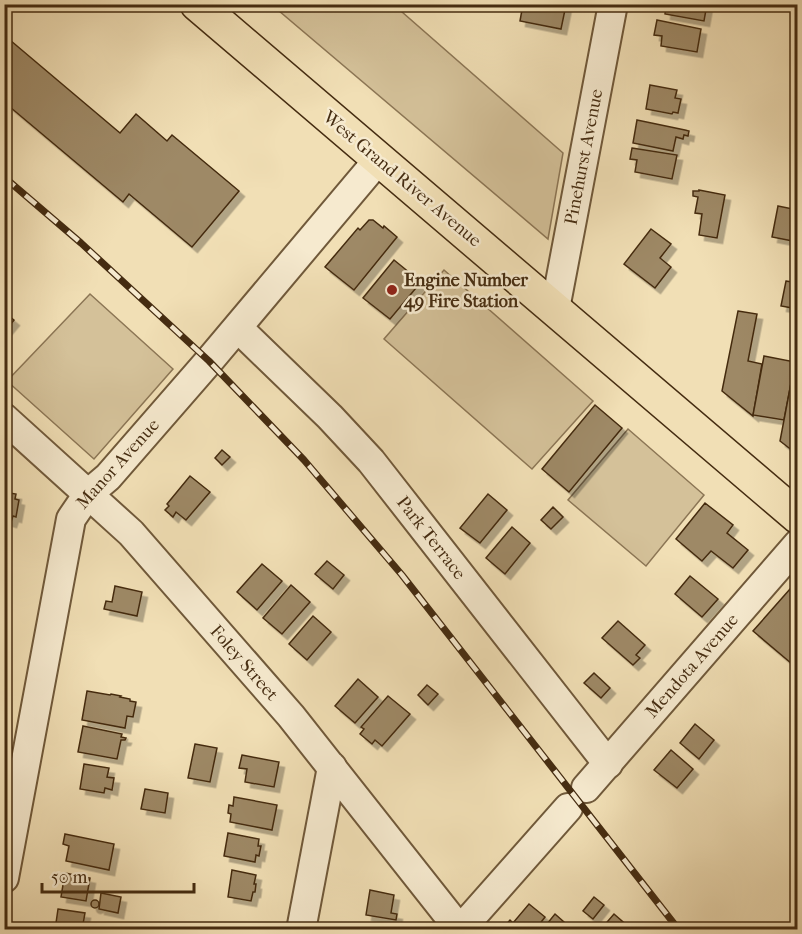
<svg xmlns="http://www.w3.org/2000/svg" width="802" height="934" viewBox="0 0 802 934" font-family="'IM FELL French Canon',serif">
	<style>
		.green { fill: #d4c199; stroke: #8c7655; stroke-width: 1.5 }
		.building { fill: #9e8966; stroke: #452c11; stroke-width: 1.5; filter: url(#shadow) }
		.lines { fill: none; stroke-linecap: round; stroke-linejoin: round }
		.minor-casing { stroke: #70593a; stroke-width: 32 }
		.major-casing { stroke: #452c11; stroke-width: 36 }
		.minor { stroke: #f6eacf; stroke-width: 28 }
		.major { stroke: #f1dfb5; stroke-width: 33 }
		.rail-casing { stroke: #452c11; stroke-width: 7 }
		.rail { stroke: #f6eacf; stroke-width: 4.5; stroke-dasharray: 14; stroke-linecap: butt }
		.poi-dot { fill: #8f2418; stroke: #f6eacf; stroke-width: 2 }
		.labels { text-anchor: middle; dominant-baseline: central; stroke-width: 5; stroke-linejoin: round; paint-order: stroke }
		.street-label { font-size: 18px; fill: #452c11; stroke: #f6eacf }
		.poi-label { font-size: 18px; font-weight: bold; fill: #452c11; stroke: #f6eacf; text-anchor: start }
	</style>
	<defs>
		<filter id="shadow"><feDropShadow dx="5.5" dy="5.5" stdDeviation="0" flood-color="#0004"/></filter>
	</defs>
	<rect width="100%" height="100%" fill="#f1dfb5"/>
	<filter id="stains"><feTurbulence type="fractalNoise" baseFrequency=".00333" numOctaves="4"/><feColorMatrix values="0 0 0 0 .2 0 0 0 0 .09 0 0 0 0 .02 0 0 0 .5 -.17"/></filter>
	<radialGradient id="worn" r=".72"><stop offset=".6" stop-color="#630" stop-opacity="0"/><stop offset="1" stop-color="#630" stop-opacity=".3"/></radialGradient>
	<g class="green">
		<polygon points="272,5 394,5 563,153 548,239"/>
		<polygon points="444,270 593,401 532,469 384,339"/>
		<polygon points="90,294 173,369 94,459 7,381"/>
		<polygon points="628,429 704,495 646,566 568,500"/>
	</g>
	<g class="building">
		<polygon points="523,4 566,5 561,29 520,21"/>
		<polygon points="707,4 704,21 665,14 666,6 659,5"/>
		<polygon points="657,20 701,29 697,52 661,46 662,36 654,35"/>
		<polygon points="4,35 120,133 136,114 167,141 172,135 239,191 192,247 129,194 123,202 4,102"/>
		<polygon points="650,85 677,90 675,98 681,99 678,113 673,112 672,114 646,109"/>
		<polygon points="637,120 685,130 689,131 688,136 684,135 683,139 676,137 673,151 633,143"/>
		<polygon points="632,148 677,155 672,179 635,172 637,160 630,159"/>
		<polygon points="699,190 725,195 717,238 699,235 702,214 695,213 698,197 693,196 693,191 699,191"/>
		<polygon points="778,206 798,210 798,242 772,237"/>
		<polygon points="369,220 373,220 383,228 384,226 397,237 354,290 325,267 358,228 360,230"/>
		<polygon points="651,229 671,244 660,258 671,267 655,288 624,264"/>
		<polygon points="394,260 421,282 390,319 363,298"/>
		<polygon points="786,281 798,283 798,311 792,310 792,308 781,306"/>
		<polygon points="738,311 757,314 748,361 762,364 753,416 722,391"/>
		<polygon points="4,312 14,320 4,332"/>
		<polygon points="764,356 795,362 784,420 753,415"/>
		<polygon points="795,362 798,362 798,429 793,451 780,441"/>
		<polygon points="595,405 622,428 569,492 542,469"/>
		<polygon points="798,429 798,455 793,451"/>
		<polygon points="222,450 230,457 222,465 215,458"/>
		<polygon points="190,476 210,492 186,520 176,512 173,517 165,510 169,506 167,504"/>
		<polygon points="4,492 16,494 15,499 19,500 16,517 13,516 11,522 4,520"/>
		<polygon points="488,494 507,510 480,543 460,528"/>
		<polygon points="705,503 733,525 727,533 748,550 733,568 711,551 702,561 676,539"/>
		<polygon points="553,507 563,517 551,529 541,520"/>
		<polygon points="512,527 530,543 505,574 486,558"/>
		<polygon points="327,561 344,575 333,589 315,574"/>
		<polygon points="262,564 282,581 257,610 237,592"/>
		<polygon points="690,576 718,599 702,617 675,594"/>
		<polygon points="798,580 798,669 753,631"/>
		<polygon points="291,585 310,602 282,634 263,618"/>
		<polygon points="115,586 142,592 137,616 104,609 106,601 112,602"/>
		<polygon points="313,616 331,632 307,660 289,644"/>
		<polygon points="618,621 645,645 636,655 640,658 633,665 602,638"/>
		<polygon points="594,673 610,688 601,698 584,683"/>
		<polygon points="358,679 378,697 355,723 335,706"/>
		<polygon points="427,685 438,694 428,705 418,695"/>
		<polygon points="87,691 110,695 111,694 121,696 120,697 130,699 130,701 136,702 133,717 127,716 125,728 82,720"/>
		<polygon points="388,696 410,714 382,746 375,740 372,744 360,734 364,729 361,727"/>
		<polygon points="695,724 714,740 699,759 680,743"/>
		<polygon points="83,726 122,734 121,737 126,738 125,740 121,740 117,759 78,752"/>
		<polygon points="195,744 217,748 210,782 188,778"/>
		<polygon points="671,750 693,769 677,788 654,770"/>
		<polygon points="242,755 279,762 274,787 245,782 247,769 239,768"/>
		<polygon points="84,764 109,768 107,777 114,778 112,790 105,788 104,793 80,789"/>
		<polygon points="145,789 168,793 165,813 141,809"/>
		<polygon points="234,797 277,805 272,830 230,822 231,814 228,813 229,805 233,806"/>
		<polygon points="228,833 259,839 258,846 261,846 259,856 256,855 255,862 224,856"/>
		<polygon points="65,834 114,844 109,870 66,861 69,846 63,844"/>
		<polygon points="232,870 256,875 254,884 256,884 255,892 253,892 251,901 228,897"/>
		<polygon points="65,873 90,878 86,901 61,897"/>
		<polygon points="370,890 394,895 391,913 397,914 396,920 366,915"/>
		<polygon points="101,893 121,897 118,913 99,909"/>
		<polygon points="594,897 604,905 593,919 583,911"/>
		<circle cx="95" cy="904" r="4"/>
		<polygon points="529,904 545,917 535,930 507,930 504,927 510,920 513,923"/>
		<polygon points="58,909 85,913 82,930 55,930"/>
		<polygon points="555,914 573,930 542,930"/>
		<polygon points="614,914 630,928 629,930 601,929"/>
		<polygon points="160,925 177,928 177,930 159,930"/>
	</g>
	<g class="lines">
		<defs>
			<g id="minor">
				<polyline points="555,309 613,4"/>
				<polyline points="238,328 330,417 371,461 608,764"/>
				<polyline points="4,418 131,533 291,716 460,930"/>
				<polyline points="586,788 798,544"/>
				<polyline points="4,878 71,519 88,494 108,477 209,361 379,159"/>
				<polyline points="301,930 332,767"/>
				<polyline points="460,930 568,808"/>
			</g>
			<polyline id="major" points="197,4 798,517"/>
		</defs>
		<use href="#minor" class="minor-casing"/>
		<use href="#major" class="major-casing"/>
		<use href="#minor" class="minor"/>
		<use href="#major" class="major"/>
		<defs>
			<polyline id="rail" points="4,177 81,243 209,361 304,460 402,575 679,930"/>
		</defs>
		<use href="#rail" class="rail-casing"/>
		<use href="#rail" class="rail"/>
	</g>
	<circle class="poi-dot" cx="392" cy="290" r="6"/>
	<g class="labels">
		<g class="street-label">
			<text transform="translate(584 157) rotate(-79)">Pinehurst Avenue</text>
			<text transform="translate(402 179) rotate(40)">West Grand River Avenue</text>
			<text transform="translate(118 464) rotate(-48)">Manor Avenue</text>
			<text transform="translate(431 538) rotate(52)">Park Terrace</text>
			<text transform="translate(244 663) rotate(49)">Foley Street</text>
			<text transform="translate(692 666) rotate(-49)">Mendota Avenue</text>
		</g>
		<g class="poi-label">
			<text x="404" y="280">Engine Number<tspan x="404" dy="21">49 Fire Station</tspan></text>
		</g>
	</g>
	<rect width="802" height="934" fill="none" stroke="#f1dfb5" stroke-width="24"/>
	<rect x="6" y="6" width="790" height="922" fill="none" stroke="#452c11" stroke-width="3"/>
	<rect x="12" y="12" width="778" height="910" fill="none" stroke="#452c11" stroke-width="1.5"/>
	<path d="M42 883v9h152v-9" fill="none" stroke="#452c11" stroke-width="3"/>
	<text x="51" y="883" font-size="18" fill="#452c11" stroke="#f6eacf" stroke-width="4.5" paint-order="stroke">50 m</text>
	<rect width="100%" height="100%" filter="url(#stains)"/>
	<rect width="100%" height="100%" fill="url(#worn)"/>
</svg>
